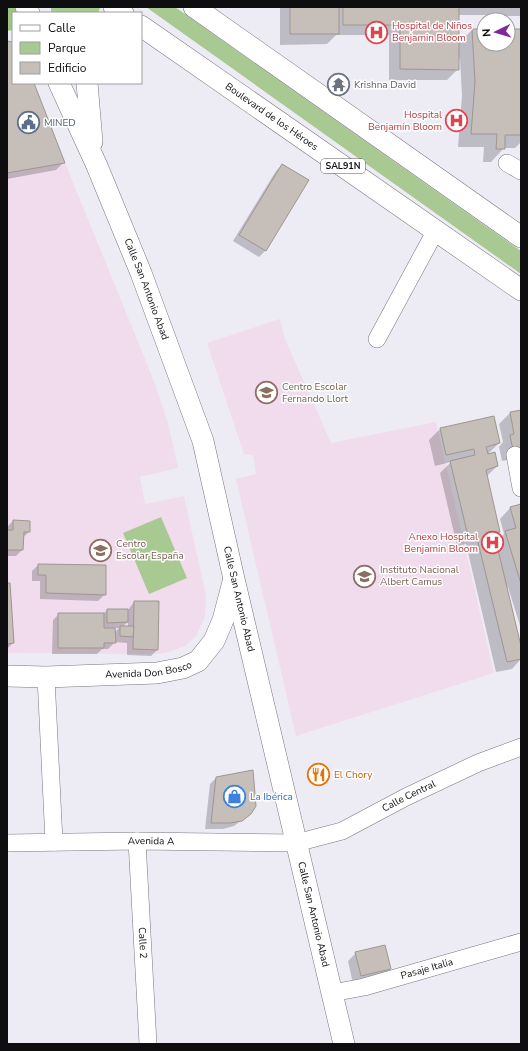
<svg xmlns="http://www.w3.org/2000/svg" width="528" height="1051" viewBox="0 0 528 1051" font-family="'Nunito Sans',sans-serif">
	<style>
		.education { fill: #f0dcec }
		.green { fill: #a9c992 }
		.forest { fill: #9ec580 }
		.shadow { fill: #0003; fill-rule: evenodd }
		.building { fill: #c6beb8; stroke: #9e9690 }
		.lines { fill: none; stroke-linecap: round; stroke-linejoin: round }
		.minor-casing { stroke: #77767e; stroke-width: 18 }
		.major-casing { stroke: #77767e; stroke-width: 22 }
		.minor { stroke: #fff; stroke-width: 17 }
		.major { stroke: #fff; stroke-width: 21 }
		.labels { text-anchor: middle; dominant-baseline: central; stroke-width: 3; stroke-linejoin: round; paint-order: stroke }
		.shield { fill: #fff; stroke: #565658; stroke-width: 1 }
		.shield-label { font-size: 9px; font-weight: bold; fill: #0e0d10 }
		.health-label { font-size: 10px; fill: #be3a42; stroke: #fff; text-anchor: end }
		.worship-label { font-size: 10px; fill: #5b616d; stroke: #fff; text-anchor: start }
		.street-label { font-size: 10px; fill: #0e0d10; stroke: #fff }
		.service-label { font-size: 10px; fill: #4e5e75; stroke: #fff; text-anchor: start }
		.education-label { font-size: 10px; fill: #785e54; stroke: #fff; text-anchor: start }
		.food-label { font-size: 10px; fill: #c56008; stroke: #fff; text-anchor: start }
		.shop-label { font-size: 10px; fill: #366cbe; stroke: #fff; text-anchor: start }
	</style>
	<rect width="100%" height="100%" fill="#edecf5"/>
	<g class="education">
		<polygon points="65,163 154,381 168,423 178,468 140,477 145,504 184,496 206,596 205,617 196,636 185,646 169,652 158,654 7,653 7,173"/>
		<polygon points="280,319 285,339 331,443 436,422 494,673 296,736 236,479 256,474 254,460 253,455 244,454 207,343"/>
	</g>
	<g class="green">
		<polygon points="51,7 98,7 100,8 98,13 51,13"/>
		<polygon points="146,7 175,7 521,251 521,274"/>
		<polygon points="161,517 187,578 149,594 123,533"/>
	</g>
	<polygon class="forest" points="7,7 15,7 18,13 13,13 13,30 7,31"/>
	<g class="shadow">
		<polygon points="280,7 521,7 521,16 504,16 504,20 493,20 497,15 458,15 458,44 472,30 484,29 484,44 508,44 508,30 521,30 521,142 515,148 504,148 491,162 483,162 484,147 458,147 462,96 460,59 458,59 458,69 447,80 389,80 389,35 336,35 327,44 280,45"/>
		<polygon points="7,42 13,43 13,83 33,83 64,162 56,170 7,179"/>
		<polygon points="282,165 308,180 265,251 259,257 233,241 276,171"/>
		<polygon points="521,411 521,488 512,459 502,461 499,447 503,442 499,424 510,413"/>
		<polygon points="440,429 499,443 486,456 497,466 486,477 499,531 494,536 496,543 504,534 500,519 510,508 521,505 521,629 508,587 506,587 521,651 521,659 512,669 496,672 466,544 457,546 440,473 451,462 435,466 429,440"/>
		<polygon points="13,521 29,532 22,538 22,550 16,556 7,556 7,527"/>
		<polygon points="38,565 105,594 98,601 40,599 40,581 32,581 32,571"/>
		<polygon points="7,584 13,643 7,649"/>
		<path d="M134,602L157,650L151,656L127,655V643L115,642L108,649H102L97,654H52L53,620L59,614H103L107,610H128ZM128,622V627H122ZM114,628H119L114,633Z"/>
		<polygon points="216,778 250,813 234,826 223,829 205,829 210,784"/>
		<polygon points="356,953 390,969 381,977 353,984 348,961"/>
	</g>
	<g class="building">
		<rect x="290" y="7" width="49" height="27"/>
		<polygon points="343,7 459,7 459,70 400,69 400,25 343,25"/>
		<rect x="497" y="15" width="8" height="5"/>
		<polygon points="472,29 484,29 484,44 508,44 508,29 521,29 521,135 505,135 505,149 496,149 497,134 471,134 475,82"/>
		<polygon points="7,41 13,42 13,83 34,83 65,163 7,173"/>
		<polygon points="282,164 309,180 266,251 239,235"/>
		<polygon points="521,410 521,449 513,450 510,435 514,434 510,412"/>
		<polygon points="494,416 500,443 486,447 488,454 495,452 498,466 486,470 500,532 494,533 521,646 521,659 507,662 476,534 468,536 450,461 475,455 474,449 446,455 440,428"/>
		<polygon points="521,504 521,584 505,531 516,528 510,507"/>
		<polygon points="13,520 30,521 30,532 24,532 23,550 7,550 7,530 13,530"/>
		<polygon points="38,564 106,565 106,595 46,593 46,575 38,575"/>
		<polygon points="7,583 10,583 14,643 7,644"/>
		<polygon points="134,601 159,601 158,650 133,649"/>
		<polygon points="107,609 128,609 128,622 107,623"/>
		<polygon points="58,613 104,613 104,628 115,628 116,643 104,643 104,648 58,648"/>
		<polygon points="120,626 134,626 133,637 120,636"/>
		<polygon points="253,770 256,806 251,814 242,821 230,823 211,823 216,777"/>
		<polygon points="385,945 391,969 361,976 355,952"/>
	</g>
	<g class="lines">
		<defs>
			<g id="minor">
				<polyline points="507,163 521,171"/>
				<polyline points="377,339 436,230"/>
				<polyline points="515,455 521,488"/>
				<polyline points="46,677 54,842"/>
				<path id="s1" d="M137,841L148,1044"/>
				<path id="s2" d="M7,843L137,841L296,843L342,831L406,797L478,763L521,747"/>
				<path id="s3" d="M332,993L364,987L521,942"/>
			</g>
			<g id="major">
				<polyline points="26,7 29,13"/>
				<polyline points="114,7 123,13"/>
				<polyline points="194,7 521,237"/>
				<path id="s4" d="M141,26L521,290"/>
				<path id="s5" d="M59,83L97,166L141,273L203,441L234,579L344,1044"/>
				<polyline points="87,83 92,142"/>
				<path id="s6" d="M7,676L46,677L157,673L183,668L198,661L214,641L223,620L233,582"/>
			</g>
		</defs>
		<use href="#minor" class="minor-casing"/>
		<use href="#major" class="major-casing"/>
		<use href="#minor" class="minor"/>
		<use href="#major" class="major"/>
	</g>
	<defs>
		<symbol id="hospital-ring" viewBox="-11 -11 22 22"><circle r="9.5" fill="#fff" stroke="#e0444e" stroke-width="1.5"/><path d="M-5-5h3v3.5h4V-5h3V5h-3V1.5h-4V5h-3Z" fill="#e0444e"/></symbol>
		<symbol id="temple-ring" viewBox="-11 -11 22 22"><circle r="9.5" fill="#fff" stroke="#6b7280" stroke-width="1.5"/><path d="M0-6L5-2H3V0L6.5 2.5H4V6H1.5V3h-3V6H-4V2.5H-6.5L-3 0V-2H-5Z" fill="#6b7280"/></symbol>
		<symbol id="civic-ring" viewBox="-11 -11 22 22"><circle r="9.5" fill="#fff" stroke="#5c6f8a" stroke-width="1.5"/><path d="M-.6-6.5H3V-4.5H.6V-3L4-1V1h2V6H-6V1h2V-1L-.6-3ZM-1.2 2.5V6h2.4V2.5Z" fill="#5c6f8a"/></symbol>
		<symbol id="school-ring" viewBox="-11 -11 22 22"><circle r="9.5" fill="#fff" stroke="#8d6e63" stroke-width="1.5"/><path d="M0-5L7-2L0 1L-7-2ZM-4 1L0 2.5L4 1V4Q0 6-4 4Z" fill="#8d6e63"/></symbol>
		<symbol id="restaurant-ring" viewBox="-11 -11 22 22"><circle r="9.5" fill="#fff" stroke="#e8710a" stroke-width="1.5"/><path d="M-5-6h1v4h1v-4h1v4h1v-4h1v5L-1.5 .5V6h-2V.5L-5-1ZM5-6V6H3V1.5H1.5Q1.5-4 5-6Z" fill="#e8710a"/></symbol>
		<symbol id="shop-ring" viewBox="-11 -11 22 22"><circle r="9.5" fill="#fff" stroke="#3f7fe0" stroke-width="1.5"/><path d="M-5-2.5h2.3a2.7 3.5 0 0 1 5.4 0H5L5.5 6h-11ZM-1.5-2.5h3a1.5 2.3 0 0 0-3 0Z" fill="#3f7fe0"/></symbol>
	</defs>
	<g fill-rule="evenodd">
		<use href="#hospital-ring" x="364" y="20" width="25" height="25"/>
		<use href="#temple-ring" x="326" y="72" width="25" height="25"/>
		<use href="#hospital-ring" x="444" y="108" width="25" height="25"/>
		<use href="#civic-ring" x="16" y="110" width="25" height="25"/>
		<use href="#school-ring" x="254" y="380" width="25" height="25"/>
		<use href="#hospital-ring" x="480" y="530" width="25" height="25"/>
		<use href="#school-ring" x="88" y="538" width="25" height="25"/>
		<use href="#school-ring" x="352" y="564" width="25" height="25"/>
		<use href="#restaurant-ring" x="306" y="762" width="25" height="25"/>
		<use href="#shop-ring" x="222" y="784" width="25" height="25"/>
	</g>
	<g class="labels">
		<rect class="shield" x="321" y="159" width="44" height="14" rx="3"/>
		<g class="shield-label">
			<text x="343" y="166">SAL91N</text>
		</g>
		<g class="health-label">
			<text x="392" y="26" text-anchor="start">Hospital de Niños<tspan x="392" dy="12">Benjamin Bloom</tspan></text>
			<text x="442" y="115">Hospital<tspan x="442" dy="12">Benjamín Bloom</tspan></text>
			<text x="478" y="537">Anexo Hospital<tspan x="478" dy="12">Benjamin Bloom</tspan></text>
		</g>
		<g class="worship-label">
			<text x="354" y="85">Krishna David</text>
		</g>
		<g class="street-label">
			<text stroke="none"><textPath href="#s4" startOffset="159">Boulevard de los Héroes</textPath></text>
			<text stroke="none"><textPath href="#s5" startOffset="224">Calle San Antonio Abad</textPath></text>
			<text stroke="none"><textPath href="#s5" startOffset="548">Calle San Antonio Abad</textPath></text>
			<text stroke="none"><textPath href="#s6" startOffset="142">Avenida Don Bosco</textPath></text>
			<text stroke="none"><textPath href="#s2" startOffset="412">Calle Central</textPath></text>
			<text stroke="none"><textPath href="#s2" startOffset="144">Avenida A</textPath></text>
			<text stroke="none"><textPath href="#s5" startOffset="872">Calle San Antonio Abad</textPath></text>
			<text stroke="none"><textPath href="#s1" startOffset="102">Calle 2</textPath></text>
			<text stroke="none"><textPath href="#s3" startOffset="98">Pasaje Italia</textPath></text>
		</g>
		<g class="service-label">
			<text x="44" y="123">MINED</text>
		</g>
		<g class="education-label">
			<text x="282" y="387">Centro Escolar<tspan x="282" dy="12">Fernando Llort</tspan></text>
			<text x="116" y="544">Centro<tspan x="116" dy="12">Escolar España</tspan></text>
			<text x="380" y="570">Instituto Nacional<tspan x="380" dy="12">Albert Camus</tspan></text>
		</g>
		<g class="food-label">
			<text x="334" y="775">El Chory</text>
		</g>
		<g class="shop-label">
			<text x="250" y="797">La Ibérica</text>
		</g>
	</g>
	<rect width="528" height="1051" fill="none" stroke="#0e0d10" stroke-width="16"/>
	<rect x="12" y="12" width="130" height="72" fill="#ffffff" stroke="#9f9e9f"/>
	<rect x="20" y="25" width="20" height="6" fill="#ffffff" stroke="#9f9e9f"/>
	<text x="48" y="32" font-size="12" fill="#0e0d10">Calle</text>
	<rect x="20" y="42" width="20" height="12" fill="#a9c992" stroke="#9f9e9f"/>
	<text x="48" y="52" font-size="12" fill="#0e0d10">Parque</text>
	<rect x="20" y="62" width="20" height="12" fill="#c6beb8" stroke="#9f9e9f"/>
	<text x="48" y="72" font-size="12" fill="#0e0d10">Edificio</text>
	<g transform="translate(496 32) rotate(265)"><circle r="19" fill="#ffffff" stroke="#9f9e9f"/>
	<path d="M0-3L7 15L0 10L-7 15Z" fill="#7f2998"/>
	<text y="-6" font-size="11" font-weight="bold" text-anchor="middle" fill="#0e0d10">N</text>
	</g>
</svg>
